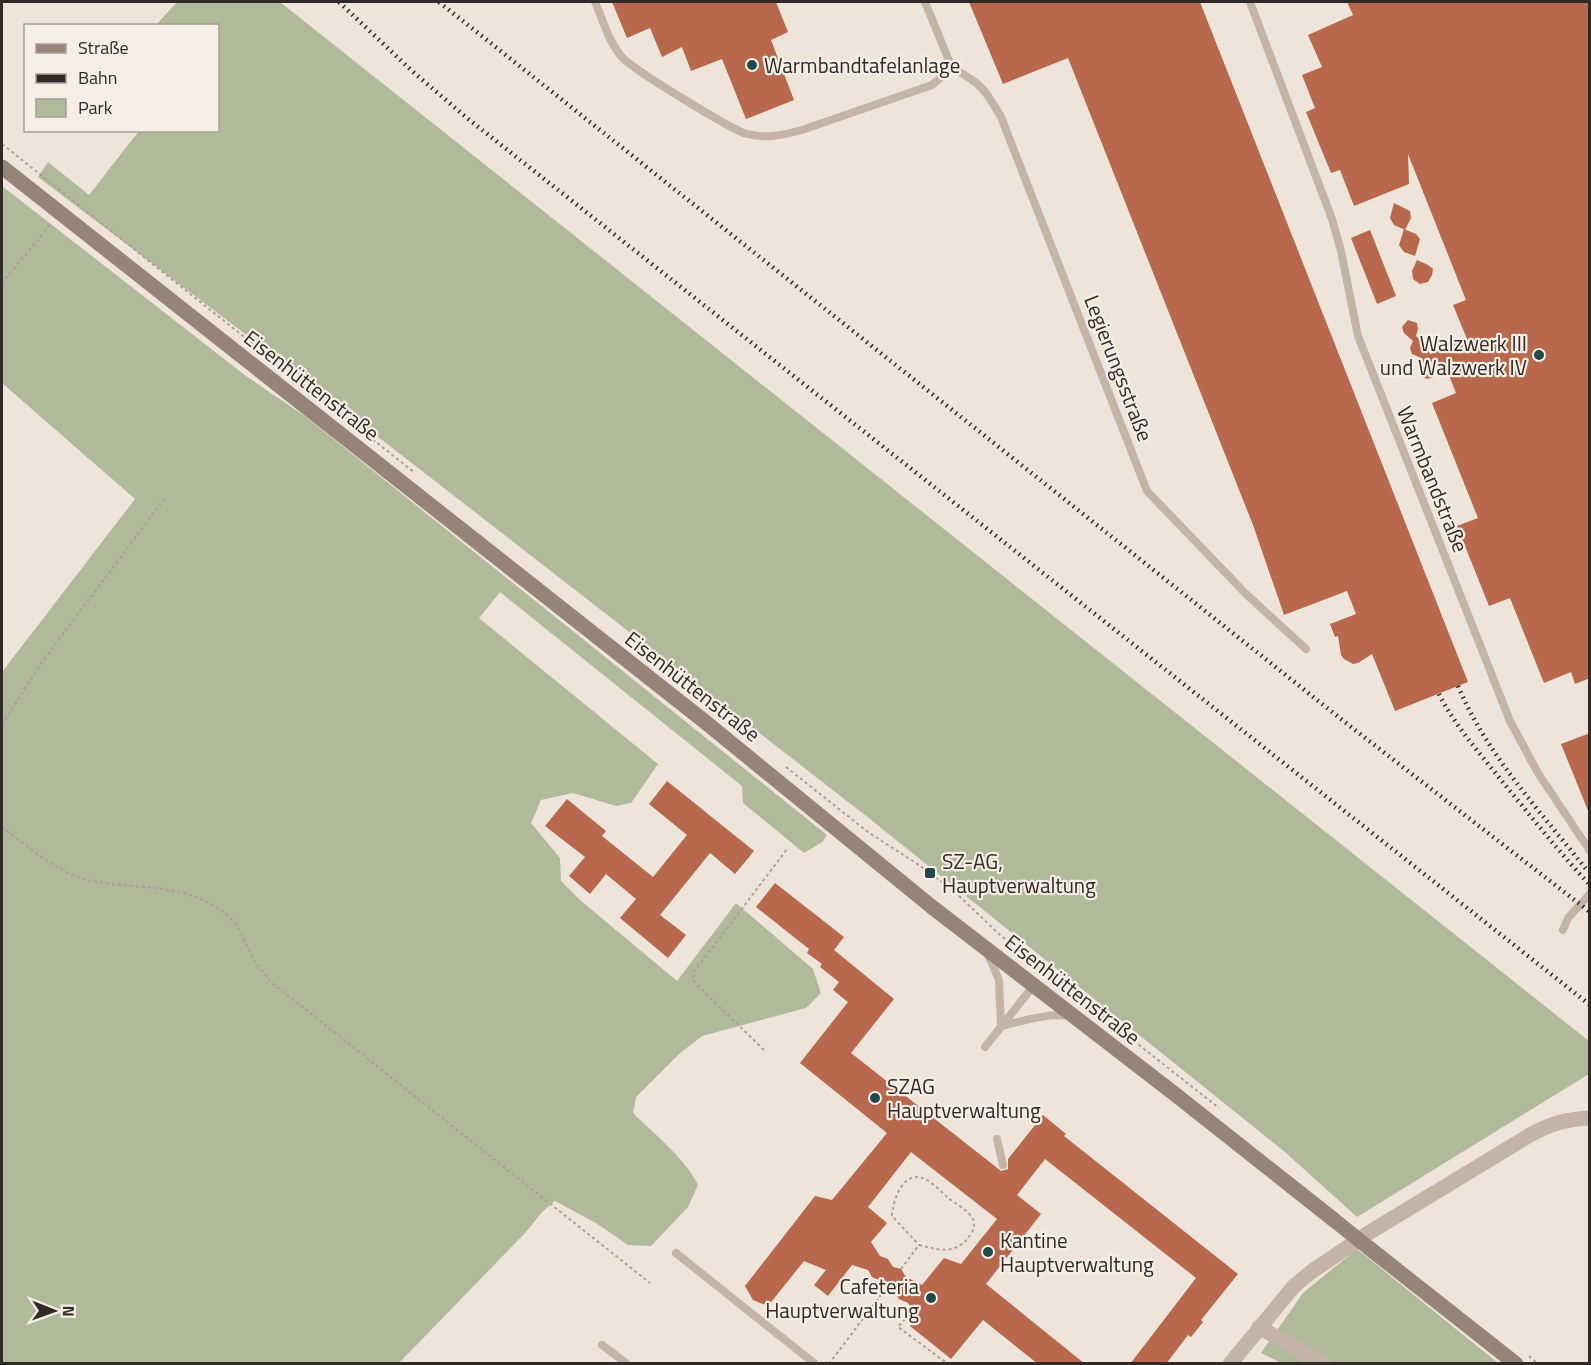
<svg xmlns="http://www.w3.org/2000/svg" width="1591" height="1365" viewBox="0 0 1591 1365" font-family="'Titillium Web',sans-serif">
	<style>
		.green { fill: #b0ba9b }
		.building { fill: #b7684d; fill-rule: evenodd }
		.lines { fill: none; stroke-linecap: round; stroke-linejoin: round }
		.path { stroke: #af9e91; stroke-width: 2; stroke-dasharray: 3 3; stroke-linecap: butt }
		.lane { stroke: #c4b4a7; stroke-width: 8 }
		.street { stroke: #c4b4a7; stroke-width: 15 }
		.secondary { stroke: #978478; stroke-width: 15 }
		.rail { stroke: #312a26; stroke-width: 4.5; stroke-dasharray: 1.5 4.5; stroke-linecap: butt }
		.secondary-bridge { stroke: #978478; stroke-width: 15 }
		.poi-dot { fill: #214a4d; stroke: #f6eee4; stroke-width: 2 }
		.labels { text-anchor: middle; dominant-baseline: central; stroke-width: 4.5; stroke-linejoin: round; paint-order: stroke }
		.poi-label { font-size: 21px; fill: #312a26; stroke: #f6eee4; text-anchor: start }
		.street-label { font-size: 21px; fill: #312a26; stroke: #f6eee4 }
	</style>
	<rect width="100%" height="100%" fill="#eee4d9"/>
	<g class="green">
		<polygon points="177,2 280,2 1589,1041 1589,1074 1357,1217 1285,1152 870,819 265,349 38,177 48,162 89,195 139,131 218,130 218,26 156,25"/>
		<path d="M2,186L246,376L306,417L827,835L822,842L804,853L743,803L742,786L500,592L479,618L658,764L631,803L616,806L573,793L541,800L531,823L560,858L561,881L580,900L677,981L736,903L813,969L821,993L806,1008L702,1036L679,1054L636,1097L633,1113C655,1135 684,1157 698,1185L688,1207L651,1246L628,1245L596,1223L555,1201L542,1212L527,1231L399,1363H2V672L135,499L2,383Z"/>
		<polygon points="1357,1249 1498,1363 1283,1364 1261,1353 1303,1293"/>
	</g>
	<g class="building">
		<polygon points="612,2 776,2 788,32 771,40 794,100 746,119 722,59 691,71 682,47 662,57 650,28 627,38"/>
		<polygon points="969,2 1200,2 1468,682 1395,711 1372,654 1358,663 1353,664 1344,659 1341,655 1338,636 1335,637 1330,624 1356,614 1347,591 1284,615 1253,525 1068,58 1003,84"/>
		<polygon points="1347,2 1590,2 1590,678 1575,684 1571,672 1544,683 1510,598 1489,606 1457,526 1478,518 1432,403 1456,393 1444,363 1433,377 1427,379 1421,376 1420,370 1423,359 1412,354 1410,348 1413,341 1404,333 1402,327 1408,320 1417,323 1418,329 1416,336 1425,344 1430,354 1467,339 1453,305 1466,300 1408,154 1409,184 1354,206 1340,170 1331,173 1306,112 1315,108 1302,75 1322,67 1308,35 1353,15"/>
		<polygon points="1394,203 1410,211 1411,218 1405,230 1394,225 1390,218"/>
		<polygon points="1404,229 1416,234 1420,239 1415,256 1404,252 1399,245"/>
		<polygon points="1370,230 1396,296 1377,304 1351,238"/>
		<polygon points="1417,260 1428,265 1433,269 1432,275 1428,282 1420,284 1413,279 1412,271"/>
		<polygon points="1590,733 1590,813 1589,813 1561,744"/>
		<polygon points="667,781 754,851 735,874 710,853 660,915 686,935 668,958 620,918 636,899 606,874 590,894 569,876 585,857 545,826 567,799 606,831 602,836 653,877 687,835 649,804"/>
		<path d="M775,883L844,937L834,950L894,999L851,1053L1001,1171L1008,1169V1159L1043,1115L1066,1134L1064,1136L1238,1274L1201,1320L1203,1322L1191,1337L1188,1335L1166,1364H1130L1196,1278L1045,1159L1017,1195L1041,1214L986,1284L1085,1364H1038L983,1320L951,1359L910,1326L917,1317L908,1303L899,1299L895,1292L886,1288L881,1281L872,1277L868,1270L852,1265L828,1296L814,1285L826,1270L804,1261L768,1306L753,1300L745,1286L815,1196L832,1200L887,1133L800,1063L848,1002L833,990L839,982L820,967L822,964L807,953L809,949L756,907ZM911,1152L997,1219L961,1264L944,1258L922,1285L906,1277L901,1269L893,1267L888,1259L880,1256L871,1242L887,1223L868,1207Z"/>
	</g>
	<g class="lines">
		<g class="path">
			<polyline points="2,144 415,473"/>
			<polyline points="2,283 51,224"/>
			<polyline points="2,725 39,666 165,498"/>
			<polyline points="786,767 868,832 919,865 954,891 999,934 1031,960 1046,967 1062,980 1082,1000 1219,1108"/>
			<path d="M2,827C28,846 55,872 88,880C135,891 188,880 229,917C241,928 246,946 254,960C259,968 266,975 271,982L650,1283"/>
			<polyline points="764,1050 694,982 693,973 788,848"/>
			<path d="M901,1269L919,1245C942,1251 958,1255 972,1232C974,1228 975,1224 973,1219C968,1210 956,1204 948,1198C942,1192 934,1184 927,1180C904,1167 893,1199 892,1216L919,1245"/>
			<polyline points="913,1310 898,1327 948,1364"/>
			<polyline points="1529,1356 1538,1364"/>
			<polyline points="829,1364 886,1288"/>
		</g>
		<g class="lane">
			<path d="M595,2C603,20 608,40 621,56C630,68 732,130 747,134C766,139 783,135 802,130L932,85L952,68"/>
			<path d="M925,2L952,68C981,83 985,89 1001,117L1147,491L1246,594L1306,649"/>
			<polyline points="1250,2 1332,219 1341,251 1358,336 1510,721 1538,773 1590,851"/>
			<polyline points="1563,930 1568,918 1590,894"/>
			<path d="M987,952L999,980L1001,1026C1024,1021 1046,1013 1069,1016"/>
			<polyline points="985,1047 1034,985"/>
			<polyline points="997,1139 1003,1165"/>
			<polyline points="676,1253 815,1364"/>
			<polyline points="602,1345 626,1363"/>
		</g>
		<g class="street">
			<polyline points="1259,1327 1323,1364"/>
			<path d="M1230,1364L1294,1286L1311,1272L1370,1232L1530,1135C1550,1124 1566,1119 1590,1118"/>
		</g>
		<g class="secondary">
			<polyline points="2,167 704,721 932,907 1176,1095 1334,1220"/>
			<polyline points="1369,1248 1516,1364"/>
		</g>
		<g class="rail">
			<polyline points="339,2 412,71 467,118 1590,1005"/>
			<polyline points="439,2 1346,723 1590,912"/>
			<path d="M1458,686C1487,755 1540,811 1586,869"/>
			<path d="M1439,694C1455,726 1479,752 1501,780C1530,815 1558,851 1590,885"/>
		</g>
		<polyline class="secondary-bridge" points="1334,1220 1369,1248"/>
	</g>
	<g class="poi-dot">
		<circle cx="752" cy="65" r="6"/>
		<circle cx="1539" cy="355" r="6"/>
		<rect x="924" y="867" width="12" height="12" rx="3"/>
		<circle cx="875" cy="1098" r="6"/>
		<circle cx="988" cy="1252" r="6"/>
		<circle cx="931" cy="1298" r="6"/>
	</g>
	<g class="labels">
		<g class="poi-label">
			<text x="764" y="65">Warmbandtafelanlage</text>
			<text x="1527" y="343" text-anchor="end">Walzwerk III<tspan x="1527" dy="24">und Walzwerk IV</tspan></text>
			<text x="942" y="861">SZ-AG,<tspan x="942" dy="24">Hauptverwaltung</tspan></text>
			<text x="887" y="1086">SZAG<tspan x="887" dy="24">Hauptverwaltung</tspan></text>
			<text x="1000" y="1240">Kantine<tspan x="1000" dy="24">Hauptverwaltung</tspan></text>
			<text x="919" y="1286" text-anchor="end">Cafeteria<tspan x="919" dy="24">Hauptverwaltung</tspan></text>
		</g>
		<g class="street-label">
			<text transform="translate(1119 368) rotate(69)">Legierungsstraße</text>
			<text transform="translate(312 385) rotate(38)">Eisenhüttenstraße</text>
			<text transform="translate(1433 479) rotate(68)">Warmbandstraße</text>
			<text transform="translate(693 686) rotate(38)">Eisenhüttenstraße</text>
			<text transform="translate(1073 989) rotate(38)">Eisenhüttenstraße</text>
		</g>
	</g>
	<rect width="1591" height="1365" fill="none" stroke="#312a26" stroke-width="6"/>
	<rect x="24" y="24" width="195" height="108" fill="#f6eee4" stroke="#a7a098" stroke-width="1.5"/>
	<rect x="36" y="44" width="30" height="9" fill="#978478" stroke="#a7a098" stroke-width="1.5"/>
	<text x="78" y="54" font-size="18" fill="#312a26">Straße</text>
	<rect x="36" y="74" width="30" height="9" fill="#312a26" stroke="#a7a098" stroke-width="1.5"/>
	<text x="78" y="84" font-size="18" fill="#312a26">Bahn</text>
	<rect x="36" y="99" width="30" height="18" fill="#b0ba9b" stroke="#a7a098" stroke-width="1.5"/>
	<text x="78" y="114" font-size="18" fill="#312a26">Park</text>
	<g transform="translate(54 1311) rotate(91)" stroke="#f6eee4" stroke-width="4.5" paint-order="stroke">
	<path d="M0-4.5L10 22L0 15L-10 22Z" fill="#312a26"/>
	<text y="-9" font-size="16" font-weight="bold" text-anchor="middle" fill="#312a26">N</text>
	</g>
</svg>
